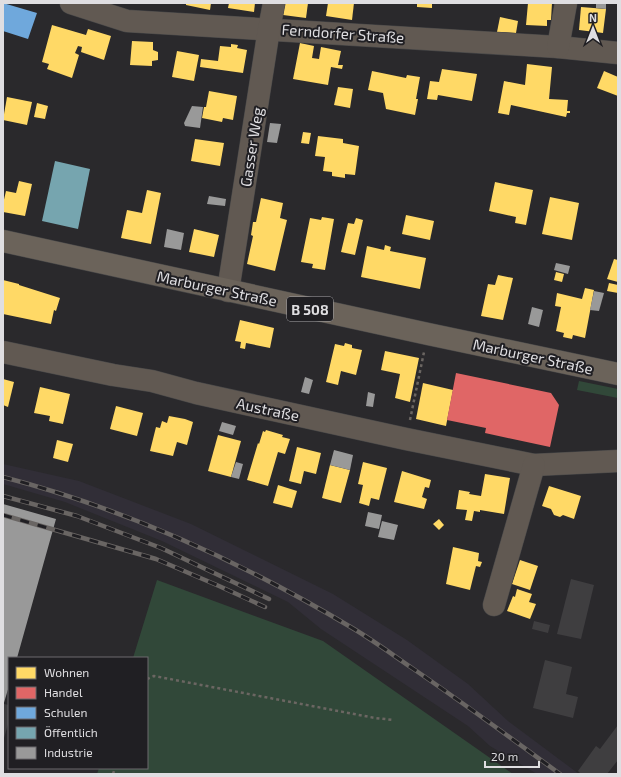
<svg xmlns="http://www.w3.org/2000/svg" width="621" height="777" viewBox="0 0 621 777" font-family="'Exo 2',sans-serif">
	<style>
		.built { fill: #312e37 }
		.green { fill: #314839 }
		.homes { fill: #ffd966 }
		.shops { fill: #e06666 }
		.schools { fill: #6fa8dc }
		.public { fill: #76a5af }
		.industry { fill: #999 }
		.building { fill: #3f3e40 }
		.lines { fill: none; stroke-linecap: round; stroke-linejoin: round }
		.minor-casing { stroke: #474748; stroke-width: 23 }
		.major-casing { stroke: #474748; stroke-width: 23 }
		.path { stroke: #6b6662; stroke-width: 2.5; stroke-dasharray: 3 3; stroke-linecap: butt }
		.minor { stroke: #615952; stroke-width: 22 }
		.major { stroke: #6b635a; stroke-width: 22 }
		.rail-casing { stroke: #696563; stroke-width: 4.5 }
		.rail { stroke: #201f23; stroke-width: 3; stroke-dasharray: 9; stroke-linecap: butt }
		.labels { text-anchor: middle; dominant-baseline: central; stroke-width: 4; stroke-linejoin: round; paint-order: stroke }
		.shield { fill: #201f23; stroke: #a6a5a8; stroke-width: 1 }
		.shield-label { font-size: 14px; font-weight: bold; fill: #dfdee1 }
		.street-label { font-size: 15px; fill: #dfdee1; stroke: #201f23 }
	</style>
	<rect width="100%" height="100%" fill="#2a292c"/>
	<polygon class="built" points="3,464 79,481 191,524 333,594 407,640 468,684 508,721 579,774 537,774 490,746 468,726 321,629 288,602 162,541 65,502 3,484"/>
	<g class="green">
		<polygon points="579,381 618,389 618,398 577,390"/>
		<polygon points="157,580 323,641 513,774 97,774 99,768 147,768 147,658 133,658"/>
	</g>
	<g class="homes">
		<polygon points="186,3 211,3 210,10 186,5"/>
		<polygon points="229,3 255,3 254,12 228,8"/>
		<polygon points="285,3 308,3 306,18 283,15"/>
		<polygon points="328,3 354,3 352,20 326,16"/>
		<polygon points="417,3 432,3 432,8 417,7"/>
		<polygon points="528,3 552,3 551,20 547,20 547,26 526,25"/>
		<polygon points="581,7 606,9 603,33 579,30"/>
		<polygon points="500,17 518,21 516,33 497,32"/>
		<polygon points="52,25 86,35 88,29 111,36 104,60 81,52 82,47 78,46 75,53 79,55 72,78 47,69 49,64 42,62"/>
		<polygon points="132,41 153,42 153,50 158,52 158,60 152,61 152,66 130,65"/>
		<polygon points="300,43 314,46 312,58 319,59 321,47 341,51 338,65 343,65 342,69 331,67 328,85 293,79"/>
		<polygon points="231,44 238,45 237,48 247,50 243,73 200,67 201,59 218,61 220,46 231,47"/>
		<polygon points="177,51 199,55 194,81 172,77"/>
		<polygon points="527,64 552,67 549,99 568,100 567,111 570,111 570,113 567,113 566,117 511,105 509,115 498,113 504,81 525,85"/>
		<polygon points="442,69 477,74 472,101 438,95 437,100 427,99 430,81 439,82"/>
		<polygon points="372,71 406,78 407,75 420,77 416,99 418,99 415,115 386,109 383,93 368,90"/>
		<polygon points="604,71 618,77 618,96 597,88"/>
		<polygon points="338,87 353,89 350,108 334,105"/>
		<polygon points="209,91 237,96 233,120 223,118 222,122 202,118 204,107 206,107"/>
		<polygon points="7,97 32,102 27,125 3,120"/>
		<polygon points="37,103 48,106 45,119 34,117"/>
		<polygon points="303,132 311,133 309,144 301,143"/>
		<polygon points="318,136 343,139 343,143 359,146 355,175 345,174 345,178 332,176 332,172 323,171 325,157 315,156"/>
		<polygon points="195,139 224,143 220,166 191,161"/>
		<polygon points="19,181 32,184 25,216 3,212 3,204 6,191 16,193"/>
		<polygon points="495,182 533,190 526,225 515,223 516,217 489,211"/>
		<polygon points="147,190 161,193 151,244 121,238 127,210 142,213"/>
		<polygon points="550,197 579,203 572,240 542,234"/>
		<polygon points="261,198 283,203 280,218 287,220 275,271 247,264 253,236 251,235 253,222 256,222"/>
		<polygon points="406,215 434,221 430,240 402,234"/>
		<polygon points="322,217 334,219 325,270 312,268 313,264 301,262 310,218 321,220"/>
		<polygon points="356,218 363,220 355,255 341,252 348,223 354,224"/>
		<polygon points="194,229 219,235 214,257 189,252"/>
		<polygon points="385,245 391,247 390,251 426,258 420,289 361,277 367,246 384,250"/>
		<polygon points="614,259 618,260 618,282 607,279"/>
		<polygon points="556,272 564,274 562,282 554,280"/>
		<polygon points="498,275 513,278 503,320 481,316 488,284 495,285"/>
		<polygon points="3,280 19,284 19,285 60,298 56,311 54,310 51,324 3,314"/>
		<polygon points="609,283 618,285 618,293 607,291"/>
		<polygon points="585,288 594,290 585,338 573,335 572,339 563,337 564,333 556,331 561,307 555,306 557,293 582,299"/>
		<polygon points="240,320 274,328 270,348 246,343 245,349 240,348 241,342 235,341"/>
		<polygon points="345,343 352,345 352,348 362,350 356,375 341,371 338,385 326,382 335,344 344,346"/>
		<polygon points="385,351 419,358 410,402 395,398 400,374 381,370"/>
		<polygon points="3,379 14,382 8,407 3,405"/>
		<polygon points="423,383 453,390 446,426 416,419"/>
		<polygon points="40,387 70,394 63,424 49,421 50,416 34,413"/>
		<polygon points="116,406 143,413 137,436 110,429"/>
		<polygon points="169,416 185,419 193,422 187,445 177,442 173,456 150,451 156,427 160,428 162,421 167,423"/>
		<polygon points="266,430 283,435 282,437 290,439 285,454 278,452 268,486 247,480 258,443 259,444 263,431 265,432"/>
		<polygon points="218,435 241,441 231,477 208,471"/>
		<polygon points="57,440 73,444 68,462 53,458"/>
		<polygon points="297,447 321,453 316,474 304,471 301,484 289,481"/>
		<polygon points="363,462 387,468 379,500 371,498 369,506 359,503 363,485 358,484"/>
		<polygon points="330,465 350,470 341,503 322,498"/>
		<polygon points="402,471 431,480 429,488 425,487 422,497 427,499 424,509 394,502"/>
		<polygon points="485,474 510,478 504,514 480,510 480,512 474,511 472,521 465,520 467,510 456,509 459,490 470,492 469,494 481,496"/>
		<polygon points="278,485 297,491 292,508 273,503"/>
		<polygon points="549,486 581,496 574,519 563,515 560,517 554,515 551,509 542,506"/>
		<polygon points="439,519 444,525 439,530 433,524"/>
		<polygon points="453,547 479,553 478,561 482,562 480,567 476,566 470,590 446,584"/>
		<polygon points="520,560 538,566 530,590 512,584"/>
		<polygon points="517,589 532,594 529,602 536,604 530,619 507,611 513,596 515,597"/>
	</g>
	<polygon class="shops" points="456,373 551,393 559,405 550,447 485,433 486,428 447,420"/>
	<polygon class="schools" points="3,3 37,13 28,39 3,31"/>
	<polygon class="public" points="55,161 90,169 78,229 42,221"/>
	<g class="industry">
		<polygon points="596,3 606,3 606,9 596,8"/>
		<polygon points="192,106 203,107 200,128 185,126 184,123"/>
		<polygon points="270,123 281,124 277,143 267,142"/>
		<polygon points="209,196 226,199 225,206 207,204"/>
		<polygon points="167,229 184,233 181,250 164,247"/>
		<polygon points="556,263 570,266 568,274 554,270"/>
		<polygon points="594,291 604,293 599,311 590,310"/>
		<polygon points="532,307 543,310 539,327 528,324"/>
		<polygon points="305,377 313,380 309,394 301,392"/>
		<polygon points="368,392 375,394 373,407 366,406"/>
		<polygon points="222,422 236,426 233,435 219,431"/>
		<polygon points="334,450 353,455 350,470 330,465"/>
		<polygon points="236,462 243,464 239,479 231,477"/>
		<polygon points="3,504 56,519 17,658 9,658 9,686 3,706"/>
		<polygon points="368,512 382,515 379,529 365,526"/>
		<polygon points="382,521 398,525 394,540 378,537"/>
	</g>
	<g class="building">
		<polygon points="571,579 594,585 581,639 557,634"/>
		<polygon points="534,621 550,625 548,633 532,629"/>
		<polygon points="545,660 572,667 566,694 578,697 573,718 533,708"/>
		<polygon points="4,704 9,705 9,721 4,738 3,737"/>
		<polygon points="618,725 618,760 607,774 581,774 578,771 596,746 600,749"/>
	</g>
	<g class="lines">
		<defs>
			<g id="minor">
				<polyline points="71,3 127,21 558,47 618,53"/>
				<polyline points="558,47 566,3"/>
				<polyline points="228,291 269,29 274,3"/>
				<polyline points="3,352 113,375 152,381 196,393 406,439 534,465 618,461"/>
				<polyline points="494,605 534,465"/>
			</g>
			<polyline id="major" points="3,241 428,334 618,374"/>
		</defs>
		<use href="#minor" class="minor-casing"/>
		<use href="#major" class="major-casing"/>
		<g class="path">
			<polyline points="410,420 424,352"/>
			<polyline points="147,679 154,676 375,718 394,720"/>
			<polyline points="113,774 115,768"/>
		</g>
		<use href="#minor" class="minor"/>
		<use href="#major" class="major"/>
		<defs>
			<g id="rail">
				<path d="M3,477C126,509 244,563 354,629C374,641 393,655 412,668C462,702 511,738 560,774"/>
				<polyline points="3,496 77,516 161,548 269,599"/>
				<polyline points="3,515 156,559 219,586 265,607"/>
			</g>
		</defs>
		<use href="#rail" class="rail-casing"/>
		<use href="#rail" class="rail"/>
	</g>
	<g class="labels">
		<rect class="shield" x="287" y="297" width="46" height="24" rx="3"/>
		<g class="shield-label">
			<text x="310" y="309">B 508</text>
		</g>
		<g class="street-label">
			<text transform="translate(343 33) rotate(4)">Ferndorfer Straße</text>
			<text transform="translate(251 147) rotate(-81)">Gasser Weg</text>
			<text transform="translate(217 288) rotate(12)">Marburger Straße</text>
			<text transform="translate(533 356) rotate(12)">Marburger Straße</text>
			<text transform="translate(268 409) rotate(12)">Austraße</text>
		</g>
	</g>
	<rect width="621" height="777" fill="none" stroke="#dfdee1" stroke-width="8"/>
	<rect x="8" y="657" width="140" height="112" fill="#201f23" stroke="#6c6b6f"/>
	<rect x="16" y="667" width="20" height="12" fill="#ffd966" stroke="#6c6b6f"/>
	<text x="44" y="677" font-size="12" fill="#dfdee1">Wohnen</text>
	<rect x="16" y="687" width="20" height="12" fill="#e06666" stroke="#6c6b6f"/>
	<text x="44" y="697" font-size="12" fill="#dfdee1">Handel</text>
	<rect x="16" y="707" width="20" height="12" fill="#6fa8dc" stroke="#6c6b6f"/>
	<text x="44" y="717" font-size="12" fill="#dfdee1">Schulen</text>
	<rect x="16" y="727" width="20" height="12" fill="#76a5af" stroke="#6c6b6f"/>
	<text x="44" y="737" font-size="12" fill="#dfdee1">Öffentlich</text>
	<rect x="16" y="747" width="20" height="12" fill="#999999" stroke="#6c6b6f"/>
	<text x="44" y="757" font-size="12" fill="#dfdee1">Industrie</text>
	<g transform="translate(593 28)" stroke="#201f23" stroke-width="3" paint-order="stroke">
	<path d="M0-3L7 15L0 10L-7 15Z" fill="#dfdee1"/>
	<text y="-6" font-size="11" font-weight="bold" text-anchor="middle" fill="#dfdee1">N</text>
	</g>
	<path d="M485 761v6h54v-6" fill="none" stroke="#dfdee1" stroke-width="2"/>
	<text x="491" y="761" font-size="12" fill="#dfdee1" stroke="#201f23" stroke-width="3" paint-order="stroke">20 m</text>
</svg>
